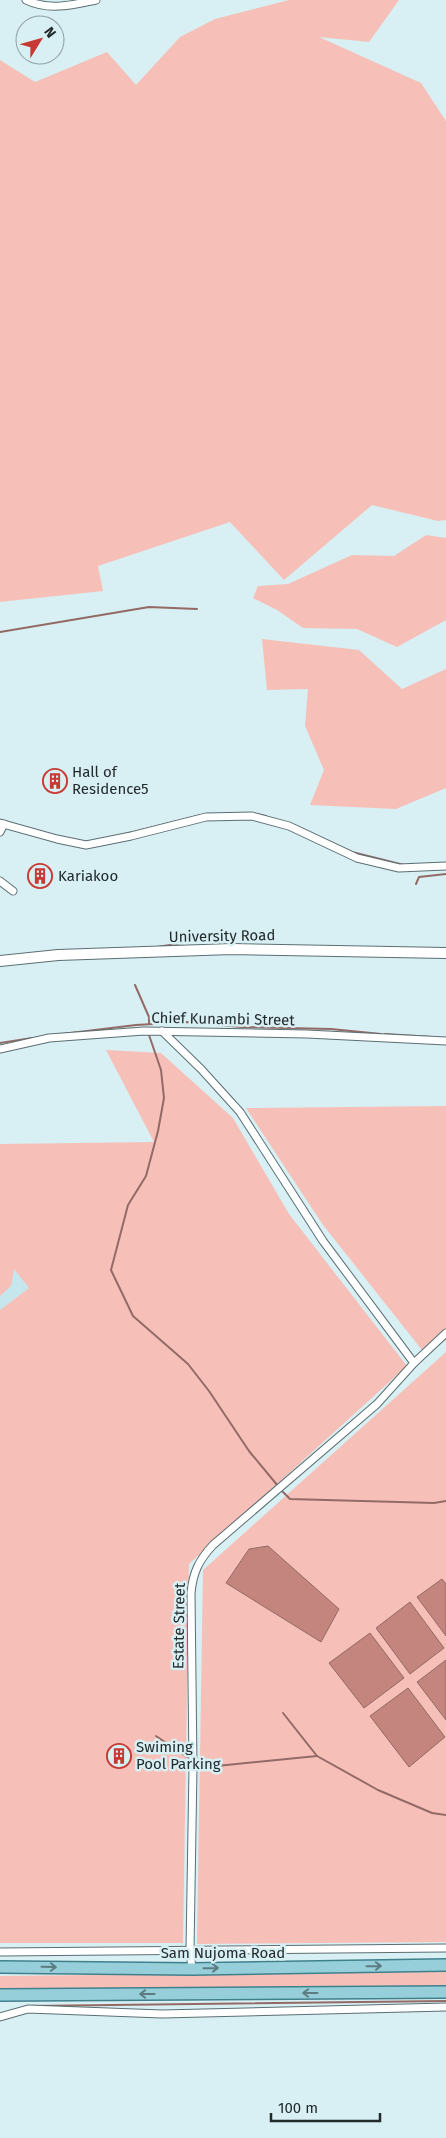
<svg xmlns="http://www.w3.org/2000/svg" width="446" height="2138" viewBox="0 0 446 2138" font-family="'Fira Sans',sans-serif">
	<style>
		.built { fill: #c5e6ec }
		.green { fill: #f6c0b9 }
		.water { fill: #c3857d; stroke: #936a65 }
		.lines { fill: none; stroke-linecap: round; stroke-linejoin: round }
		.stream { stroke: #936a65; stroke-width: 2 }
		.street-casing { stroke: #5b6f73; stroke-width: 9 }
		.secondary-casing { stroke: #5b6f73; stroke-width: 12 }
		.primary-casing { stroke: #40808c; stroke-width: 14 }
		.street { stroke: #fff; stroke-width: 7 }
		.secondary { stroke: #fff; stroke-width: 10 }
		.primary { stroke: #96cfd9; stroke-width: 11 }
		.oneway { stroke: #5c7c82 }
		.labels { text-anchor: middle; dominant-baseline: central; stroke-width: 5; stroke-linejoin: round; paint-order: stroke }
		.poi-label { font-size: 15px; fill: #222a2c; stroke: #d8eff3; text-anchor: start }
		.street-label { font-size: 15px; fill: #222a2c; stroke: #d8eff3 }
	</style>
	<rect width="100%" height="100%" fill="#d8eff3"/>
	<polygon class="built" points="0,1248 29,1288 0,1310"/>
	<g class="green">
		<polygon points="289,0 399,0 369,42 319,37 421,83 446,121 446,520 438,521 372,505 284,580 230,522 98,566 103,591 0,602 0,60 35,82 107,52 136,85 180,37 215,19"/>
		<polygon points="426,535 446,538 446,620 397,647 357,629 303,628 277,610 253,598 258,586 288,584 352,555 394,556"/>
		<polygon points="262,639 359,650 402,689 446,669 446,788 396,809 310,805 324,770 305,726 308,689 267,690"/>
		<polygon points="106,1050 161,1053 233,1118 289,1214 407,1366 189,1564 183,1943 0,1943 0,1310 29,1288 14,1269 11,1286 0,1296 0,1144 154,1142"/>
		<polygon points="446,1106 446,1328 422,1350 323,1225 246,1108"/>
		<polygon points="446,1352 446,1942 197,1944 203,1570"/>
		<polygon points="446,1971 446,1989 0,1995 0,1976"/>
	</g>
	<g class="water">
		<polygon points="268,1546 339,1609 321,1642 226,1583 249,1549"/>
		<polygon points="442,1579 446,1584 446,1636 417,1597"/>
		<polygon points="410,1602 444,1648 410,1674 376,1628"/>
		<polygon points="370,1633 404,1678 364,1708 329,1663"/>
		<polygon points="446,1660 446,1720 417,1682"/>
		<polygon points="408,1688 445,1737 409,1767 370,1716"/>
	</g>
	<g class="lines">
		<g class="stream">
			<polyline points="0,632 149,607 197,609"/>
			<polyline points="251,813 266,816"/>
			<polyline points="294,825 352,852 404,865"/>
			<polyline points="121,835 201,815"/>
			<polyline points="416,884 419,877 446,874"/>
			<polyline points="157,947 170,945 184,946"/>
			<polyline points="135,985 149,1017 149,1024"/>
			<polyline points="62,1034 136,1025 188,1022 241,1027 331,1029 381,1034"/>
			<polyline points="385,1034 432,1037"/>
			<polyline points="149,1035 161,1070 164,1098 158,1131 146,1176 128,1205 111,1270 133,1316 188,1364 209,1391 249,1451 278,1486"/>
			<polyline points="0,1043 32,1038"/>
			<polyline points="281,1490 290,1499 434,1503 446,1501"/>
			<polyline points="283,1713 317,1756 378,1790 432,1813 446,1815"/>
			<polyline points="156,1736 190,1759"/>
			<polyline points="197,1768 317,1756"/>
			<polyline points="29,2006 446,2001"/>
		</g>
		<defs>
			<g id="street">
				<path d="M26,0C49,11 72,5 96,0"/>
				<polyline points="0,823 57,839 86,845 131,836 206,817 252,816 289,826 357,858 399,868 446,866"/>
				<polyline points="0,832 4,824"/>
				<polyline points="0,881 13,891"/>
				<polyline points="162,1031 201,1069 240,1112 323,1241 414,1363"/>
				<polyline points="0,1049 49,1038 144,1031 307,1034 446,1041"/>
				<polyline points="0,1952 446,1948"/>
				<path d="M192,1969L190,1950L193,1767L191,1593C193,1572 199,1560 213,1545L377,1404L414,1363L446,1333"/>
				<polyline points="0,2017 28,2009 162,2014 446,2007"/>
			</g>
			<polyline id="secondary" points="0,961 58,955 232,949 446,953"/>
			<g id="primary">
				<polyline points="0,1967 192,1969 446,1965"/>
				<polyline points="0,1995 446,1992"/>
			</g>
		</defs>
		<use href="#street" class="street-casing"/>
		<use href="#secondary" class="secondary-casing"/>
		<use href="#primary" class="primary-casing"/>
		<use href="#street" class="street"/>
		<use href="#secondary" class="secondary"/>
		<use href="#primary" class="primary"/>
	</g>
	<defs><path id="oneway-shaft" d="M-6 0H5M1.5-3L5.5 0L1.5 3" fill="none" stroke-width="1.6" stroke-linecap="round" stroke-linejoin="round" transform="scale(1.25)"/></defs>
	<g class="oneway">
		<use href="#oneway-shaft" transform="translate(374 1966) rotate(-1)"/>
		<use href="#oneway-shaft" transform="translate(49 1967) rotate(1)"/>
		<use href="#oneway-shaft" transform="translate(211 1968) rotate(-1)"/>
		<use href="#oneway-shaft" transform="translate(310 1993) rotate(180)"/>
		<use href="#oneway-shaft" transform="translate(147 1994) rotate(180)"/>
	</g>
	<defs>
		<symbol id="building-ring" viewBox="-11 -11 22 22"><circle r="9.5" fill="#d8eff3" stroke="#c83934" stroke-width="1.5"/><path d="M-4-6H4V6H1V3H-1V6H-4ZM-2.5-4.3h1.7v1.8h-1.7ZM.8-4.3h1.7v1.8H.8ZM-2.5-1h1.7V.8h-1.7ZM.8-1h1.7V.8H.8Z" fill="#c83934"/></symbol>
	</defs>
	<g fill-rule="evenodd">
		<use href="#building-ring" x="41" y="767" width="28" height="28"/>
		<use href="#building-ring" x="26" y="862" width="28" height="28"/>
		<use href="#building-ring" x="105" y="1742" width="28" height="28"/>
	</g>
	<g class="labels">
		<g class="poi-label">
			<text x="72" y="772">Hall of<tspan x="72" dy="17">Residence5</tspan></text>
			<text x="58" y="876">Kariakoo</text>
			<text x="136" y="1747">Swiming<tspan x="136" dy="17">Pool Parking</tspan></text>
		</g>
		<g class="street-label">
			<text transform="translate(222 936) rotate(-1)">University Road</text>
			<text transform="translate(223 1019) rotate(1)">Chief Kunambi Street</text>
			<text transform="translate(179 1626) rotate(-89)">Estate Street</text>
			<text x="223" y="1953">Sam Nujoma Road</text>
		</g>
	</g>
	<g transform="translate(40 40) rotate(53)"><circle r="24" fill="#d8eff3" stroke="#8fa0a3"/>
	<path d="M0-4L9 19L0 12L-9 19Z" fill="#c83934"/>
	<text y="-8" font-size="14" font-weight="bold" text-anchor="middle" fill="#222a2c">N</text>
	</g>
	<path d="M271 2113v8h109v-8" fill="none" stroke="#222a2c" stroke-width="2.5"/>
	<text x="278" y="2113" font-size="15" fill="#222a2c" stroke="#d8eff3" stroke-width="4" paint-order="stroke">100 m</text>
</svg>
